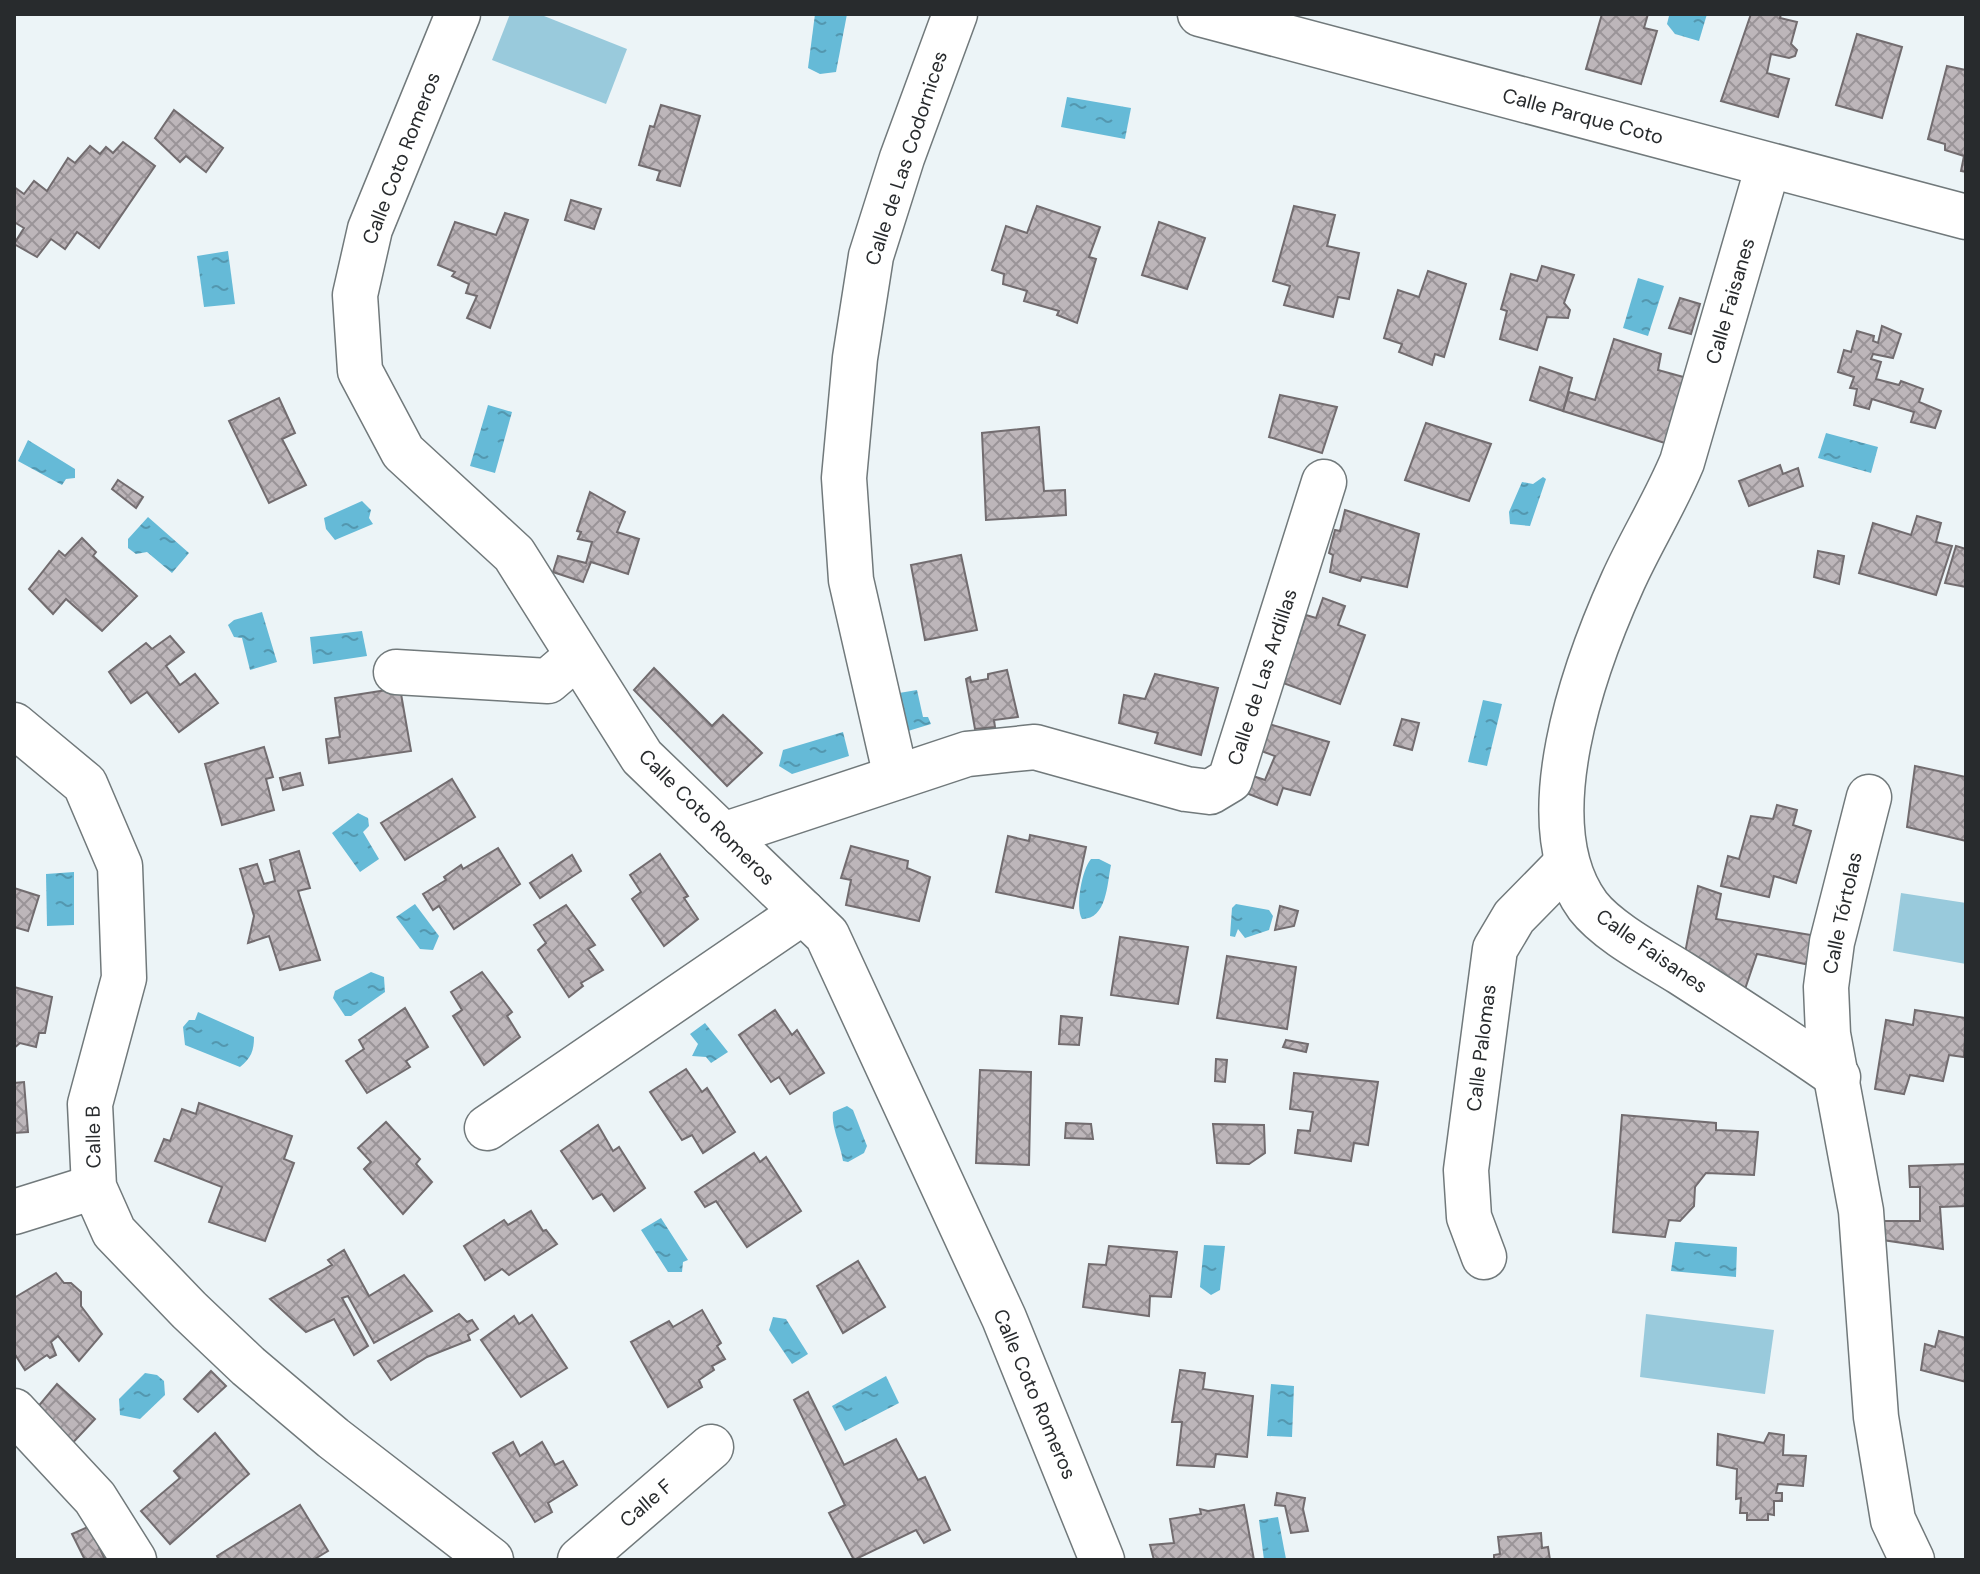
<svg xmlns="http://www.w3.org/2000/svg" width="1980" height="1574" viewBox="0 0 1980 1574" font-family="'DM Sans',sans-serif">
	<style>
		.pitch { fill: #99cadc }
		.water { fill: url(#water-ripples) }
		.building { fill: url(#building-cross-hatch); stroke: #726c6f; stroke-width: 2 }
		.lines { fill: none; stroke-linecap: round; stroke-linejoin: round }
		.minor-casing { stroke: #71797b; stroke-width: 47 }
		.minor { stroke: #fff; stroke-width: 44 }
		.labels { text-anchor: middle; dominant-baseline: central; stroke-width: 6; stroke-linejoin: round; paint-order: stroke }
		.street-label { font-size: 20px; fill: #282b2d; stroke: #fff }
	</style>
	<defs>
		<pattern id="water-ripples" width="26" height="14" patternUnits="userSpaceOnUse" patternTransform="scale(2)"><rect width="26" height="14" fill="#65bad7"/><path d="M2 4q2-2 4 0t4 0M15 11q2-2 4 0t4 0" fill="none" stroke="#5397af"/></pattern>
		<pattern id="building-cross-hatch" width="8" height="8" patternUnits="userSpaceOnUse" patternTransform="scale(2)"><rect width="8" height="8" fill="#bdb6ba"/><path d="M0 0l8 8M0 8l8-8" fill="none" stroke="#9a9498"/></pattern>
	</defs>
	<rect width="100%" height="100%" fill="#ecf4f7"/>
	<g class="pitch">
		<polygon points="510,14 539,14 627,49 606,104 492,60"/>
		<polygon points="1901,893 1966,903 1966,964 1893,951"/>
		<polygon points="1646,1314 1774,1330 1765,1394 1640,1377"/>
	</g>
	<g class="water">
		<polygon points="815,14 847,14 836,72 820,74 808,68"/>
		<polygon points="1681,14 1707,14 1699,41 1675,34 1667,24 1669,16"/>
		<polygon points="1067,97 1131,108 1125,139 1061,127"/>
		<polygon points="228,251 235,304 204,307 197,256"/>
		<polygon points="1638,278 1664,286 1648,336 1623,328"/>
		<polygon points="488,405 512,412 495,473 470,466"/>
		<polygon points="1826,433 1878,447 1871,473 1818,458"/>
		<polygon points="28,440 75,469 75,478 66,479 62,485 18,461"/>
		<polygon points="1543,477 1546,479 1530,526 1510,524 1509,512 1522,482 1533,484"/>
		<polygon points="362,501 371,510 369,518 373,524 335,540 326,529 324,518"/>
		<polygon points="148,517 189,553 172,573 147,552 136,554 128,548 128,539"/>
		<polygon points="262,612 277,662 250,670 242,638 234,637 228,625 234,620"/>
		<polygon points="362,631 367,656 313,664 310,637"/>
		<polygon points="917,690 923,717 928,717 931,724 908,731 899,693"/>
		<polygon points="1483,700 1502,704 1487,766 1468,762"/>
		<polygon points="843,732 849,756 792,774 779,766 783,750"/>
		<polygon points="358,813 368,818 369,826 363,832 379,859 360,872 332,833"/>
		<path d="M1091,859H1099L1111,865C1107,884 1107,919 1082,919C1075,907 1082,869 1091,859Z"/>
		<polygon points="74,872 74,925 47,926 46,874"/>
		<polygon points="415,904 439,936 433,950 420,949 396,917"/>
		<polygon points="1236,904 1269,910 1273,916 1269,930 1245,938 1238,929 1235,937 1230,936 1232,908"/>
		<polygon points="371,972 384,977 385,992 351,1016 345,1016 333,998 335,991"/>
		<path d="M198,1012L254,1037C254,1051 251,1058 240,1067L185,1045L183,1027L189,1020H195Z"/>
		<polygon points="705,1023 728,1052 711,1063 706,1057 692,1056 698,1044 690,1034"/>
		<path d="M847,1106L853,1110L867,1146L864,1153L848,1162L843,1161C841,1146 831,1126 833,1112Z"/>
		<polygon points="661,1218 688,1260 683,1262 682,1272 668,1272 641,1230"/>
		<polygon points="1675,1242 1737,1247 1736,1277 1671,1271"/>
		<polygon points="1204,1245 1225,1246 1220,1290 1211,1295 1200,1287"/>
		<polygon points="773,1317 786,1319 808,1354 792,1364 769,1330"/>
		<polygon points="145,1373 157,1375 164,1381 165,1395 140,1419 120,1415 119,1399"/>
		<polygon points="886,1376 899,1403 845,1431 832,1406"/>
		<polygon points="1271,1384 1294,1386 1292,1437 1267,1436"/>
		<polygon points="1278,1517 1286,1559 1264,1560 1259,1520"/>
	</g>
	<g class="building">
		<polygon points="1602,14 1648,14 1644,28 1657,31 1641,84 1586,69"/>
		<polygon points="1751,14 1781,14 1780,18 1797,22 1791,44 1797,50 1795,56 1789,58 1771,54 1767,73 1789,79 1778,117 1721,101"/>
		<polygon points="1857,34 1902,47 1882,118 1836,105"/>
		<polygon points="1947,66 1966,70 1966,172 1961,171 1964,156 1945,150 1945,144 1928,139"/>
		<polygon points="661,105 700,116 680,186 657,180 660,171 639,165 650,126 654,127"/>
		<polygon points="174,110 223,148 206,172 186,156 180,162 155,138"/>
		<polygon points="123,142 155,166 99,248 77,232 65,249 51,239 37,257 14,244 24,228 14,222 14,187 24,194 34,181 47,191 68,158 75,163 90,146 100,154 106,147 113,153"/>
		<polygon points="571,200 601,209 594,229 565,220"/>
		<polygon points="1037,206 1100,227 1089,257 1096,259 1077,323 1057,315 1059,311 1024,301 1027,291 1003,284 1004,274 992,270 1006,226 1027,233"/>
		<polygon points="1294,206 1335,215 1327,246 1359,253 1349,299 1338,297 1333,317 1284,305 1290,286 1273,281"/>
		<polygon points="505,213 528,220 490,328 467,318 477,296 466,293 469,284 452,276 455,272 438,265 455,222 496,235"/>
		<polygon points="1159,222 1205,238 1187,289 1142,275"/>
		<polygon points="1542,266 1574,275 1564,303 1570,310 1568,318 1547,317 1537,350 1500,339 1507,311 1501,309 1511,274 1537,281"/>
		<polygon points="1428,271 1466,284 1444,357 1435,354 1432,365 1399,352 1402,344 1384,338 1398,290 1419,297"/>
		<polygon points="1680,298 1700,304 1691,334 1669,328"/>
		<polygon points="1882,326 1901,334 1893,358 1873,354 1871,359 1881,362 1876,379 1899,385 1901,381 1923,389 1919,402 1941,411 1935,428 1911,422 1914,412 1872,399 1869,409 1854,405 1857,389 1850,388 1854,377 1838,372 1844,350 1851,352 1857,331 1874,336 1873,341 1878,343"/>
		<polygon points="1614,339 1661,354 1658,370 1687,378 1668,444 1563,411 1569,392 1595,400"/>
		<polygon points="1540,367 1572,378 1563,411 1530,400"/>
		<polygon points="1280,395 1337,407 1322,453 1269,437"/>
		<polygon points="279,398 295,433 282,439 306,485 269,503 229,421"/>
		<polygon points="1426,423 1491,444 1469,501 1405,480"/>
		<polygon points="1039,427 1044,491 1065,490 1066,515 986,520 982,433"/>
		<polygon points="1780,465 1783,474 1798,468 1803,486 1749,506 1739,481"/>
		<polygon points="118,480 143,497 136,508 112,489"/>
		<polygon points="590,492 625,512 617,532 639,539 628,574 591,562 583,582 553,572 558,556 586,563 592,542 578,539 581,532 577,531"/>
		<polygon points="1345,510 1419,534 1407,587 1362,577 1360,581 1330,572 1333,555 1329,553 1335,530 1340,531"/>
		<polygon points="1917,516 1941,523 1936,542 1952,546 1936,595 1859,573 1873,523 1911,535"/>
		<polygon points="82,538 96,552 93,556 137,596 102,631 66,599 53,614 29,589 59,551 65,556"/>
		<polygon points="1956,546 1966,549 1966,587 1945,583"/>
		<polygon points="1818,551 1844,556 1839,584 1814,577"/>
		<polygon points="961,555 977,630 925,640 911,565"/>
		<polygon points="1323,598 1345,606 1338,625 1365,635 1340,704 1283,683 1306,615 1316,618"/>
		<polygon points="170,636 184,652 166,666 180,685 195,674 218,703 179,732 147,692 131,703 109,672 146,643 152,649"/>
		<polygon points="654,668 712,726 723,715 762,753 727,786 634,690"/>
		<polygon points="1007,670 1018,717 994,720 995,727 975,729 966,679 970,677 971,682 988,679 988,674"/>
		<polygon points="1155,674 1218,688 1201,755 1155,743 1158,733 1119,723 1124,695 1145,699"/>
		<polygon points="400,688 411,751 329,763 326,739 340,737 335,698"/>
		<polygon points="1402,719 1419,723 1412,750 1394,745"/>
		<polygon points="1269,724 1329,742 1310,795 1283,788 1277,805 1246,793 1253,776 1265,780 1275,756 1261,751"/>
		<polygon points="264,747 273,777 266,779 274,810 222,825 205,764"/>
		<polygon points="1915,766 1966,777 1966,841 1907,827"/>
		<polygon points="300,773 303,785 283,790 280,778"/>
		<polygon points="452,779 475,817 405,860 381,823"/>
		<polygon points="1777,805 1797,810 1793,825 1811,831 1796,883 1774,876 1769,897 1721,886 1728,856 1739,859 1751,816 1773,819"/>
		<polygon points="1030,835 1086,847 1073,908 996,892 1008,836 1029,841"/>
		<polygon points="851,846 908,861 907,868 930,877 919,921 846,905 851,880 841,878"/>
		<polygon points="498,848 520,884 454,929 439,906 433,910 423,894 446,880 444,877 461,865 463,869"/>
		<polygon points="299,851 310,888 298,891 320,960 280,970 269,936 248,943 254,916 240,869 257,864 264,884 275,881 270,860"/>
		<polygon points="660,854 688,896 684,898 698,919 664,946 632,899 641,892 630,875"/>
		<polygon points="572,855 581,871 540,898 530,883"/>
		<polygon points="1698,886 1721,894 1716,919 1817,936 1810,965 1757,954 1745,989 1685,953"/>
		<polygon points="14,888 39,896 28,931 14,927"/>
		<polygon points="566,905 595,945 588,949 603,970 581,983 583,986 569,997 538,950 546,943 534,925"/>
		<polygon points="1280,906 1298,911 1294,926 1275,930"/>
		<polygon points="1120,937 1188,947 1178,1004 1111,995"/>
		<polygon points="1227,956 1296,967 1287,1029 1217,1018"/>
		<polygon points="482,972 512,1012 507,1016 520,1037 484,1065 453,1016 462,1010 451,992"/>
		<polygon points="14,987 52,997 45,1033 39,1033 36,1047 20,1043 14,1048"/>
		<polygon points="405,1008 428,1047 406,1061 410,1067 367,1093 346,1061 364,1049 359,1040"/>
		<polygon points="775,1010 792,1035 797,1030 824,1073 790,1094 779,1077 771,1082 739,1035"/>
		<polygon points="1915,1010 1966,1018 1964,1057 1949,1055 1943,1081 1910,1075 1904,1094 1875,1089 1886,1020 1913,1025"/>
		<polygon points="1061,1016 1082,1018 1079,1045 1059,1044"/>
		<polygon points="1286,1040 1308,1044 1306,1052 1283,1047"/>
		<polygon points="1216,1059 1227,1060 1225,1082 1215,1081"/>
		<polygon points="686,1069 702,1092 707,1088 735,1132 703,1153 692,1135 682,1140 650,1092"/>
		<polygon points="980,1070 1031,1072 1029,1165 976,1163"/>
		<polygon points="1294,1073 1378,1082 1368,1145 1354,1143 1351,1161 1295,1153 1298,1130 1310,1131 1313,1112 1290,1109"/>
		<polygon points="24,1082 28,1132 14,1133 14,1083"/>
		<polygon points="199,1103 292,1136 284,1159 294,1163 265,1241 209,1222 222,1187 155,1161 164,1139 170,1141 182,1109 196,1114"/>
		<polygon points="1622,1115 1716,1123 1716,1130 1758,1132 1754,1175 1706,1173 1695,1187 1694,1206 1680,1221 1669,1220 1665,1237 1613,1232"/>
		<polygon points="386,1122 420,1159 416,1164 432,1182 403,1214 364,1169 371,1162 358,1148"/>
		<polygon points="1066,1123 1091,1124 1093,1139 1065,1138"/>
		<polygon points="1213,1124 1264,1125 1265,1153 1249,1164 1217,1163"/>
		<polygon points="598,1125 613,1151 619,1147 645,1188 614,1211 602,1194 593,1199 561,1151"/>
		<polygon points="754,1153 760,1162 766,1157 801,1211 747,1247 716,1201 705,1207 695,1192"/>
		<polygon points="1966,1164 1966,1206 1940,1207 1943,1249 1883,1240 1879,1221 1920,1221 1920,1187 1910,1187 1909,1166"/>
		<polygon points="531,1211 543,1231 546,1230 557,1244 509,1275 502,1269 485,1280 464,1246 504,1220 508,1225"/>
		<polygon points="1109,1246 1177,1252 1171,1297 1150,1296 1149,1316 1083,1307 1089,1264 1106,1265"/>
		<polygon points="344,1250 369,1296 404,1275 432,1311 374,1343 348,1296 342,1298 368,1346 354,1355 334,1319 306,1332 270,1299 332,1265 328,1260"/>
		<polygon points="858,1261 885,1307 843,1333 817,1286"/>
		<polygon points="56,1273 64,1283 71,1283 81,1292 81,1306 102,1334 79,1361 58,1336 51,1342 56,1355 50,1358 47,1355 25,1370 14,1353 14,1298"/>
		<polygon points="702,1310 721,1343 717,1346 725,1359 712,1366 714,1370 699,1380 702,1387 668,1407 631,1342 669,1321 673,1327"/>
		<polygon points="459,1314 467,1322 472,1320 478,1329 468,1335 470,1340 427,1357 391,1380 378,1361"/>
		<polygon points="532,1315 567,1368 521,1397 481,1340 514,1316 519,1324"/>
		<polygon points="1939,1331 1966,1338 1966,1382 1921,1370 1925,1344 1935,1347"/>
		<polygon points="1180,1370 1205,1373 1203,1389 1253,1396 1247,1457 1216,1454 1214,1467 1177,1465 1182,1422 1172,1422"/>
		<polygon points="211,1371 226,1386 198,1412 184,1399"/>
		<polygon points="57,1384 95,1419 65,1451 31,1415"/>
		<polygon points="808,1392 844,1465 896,1439 918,1480 925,1477 950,1530 924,1543 916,1530 854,1560 829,1513 845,1505 794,1400"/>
		<polygon points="215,1433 249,1474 170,1544 141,1511 180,1478 174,1471"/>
		<polygon points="1769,1433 1784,1435 1783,1455 1806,1456 1803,1486 1778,1484 1776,1493 1782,1493 1782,1501 1774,1501 1774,1515 1768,1514 1768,1520 1747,1520 1747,1513 1740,1513 1741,1498 1736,1499 1737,1469 1717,1465 1718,1434 1764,1443"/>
		<polygon points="513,1442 520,1456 542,1442 555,1465 563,1461 577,1485 548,1503 552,1512 535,1522 493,1453"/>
		<polygon points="1277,1493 1305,1498 1303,1509 1308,1531 1291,1533 1285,1506 1275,1505"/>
		<polygon points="300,1505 328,1551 313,1560 219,1560 217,1556"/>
		<polygon points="1244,1505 1254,1560 1154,1560 1150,1545 1174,1543 1170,1519 1201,1514 1200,1509 1208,1511"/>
		<polygon points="90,1526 105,1560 85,1560 72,1534"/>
		<polygon points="1541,1533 1542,1548 1548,1547 1550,1560 1494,1560 1494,1555 1500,1554 1498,1537"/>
	</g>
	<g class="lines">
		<defs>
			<g id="minor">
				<polyline points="458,14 370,229 355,295 360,371 403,452 514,554 642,757 827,935 1004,1318 1102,1560"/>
				<polyline points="1200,14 1966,217"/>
				<path d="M1768,166L1682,462C1665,503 1641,541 1623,581C1585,665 1527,823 1588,906C1608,932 1654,956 1681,973C1734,1007 1787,1041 1838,1077"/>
				<polyline points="396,672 548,681 576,657"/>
				<polyline points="14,725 85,784 120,866 124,978 90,1104 94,1187 114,1232 189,1310 248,1366 333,1438 491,1560"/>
				<polyline points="896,777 851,580 844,478 855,358 871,256 902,158 955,14"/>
				<polyline points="1869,797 1832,942 1826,987 1828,1034 1861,1211 1876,1417 1893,1520 1912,1560"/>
				<polyline points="723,835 967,754 1035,747 1186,789 1210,792 1230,780 1324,482"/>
				<polyline points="487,1128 803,912"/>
				<polyline points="14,1212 94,1187"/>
				<polyline points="1484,1257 1469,1217 1466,1170 1495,949 1514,917 1567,863"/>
				<polyline points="14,1411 95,1498 134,1560"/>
				<polyline points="580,1560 711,1447"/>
			</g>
		</defs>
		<use href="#minor" class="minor-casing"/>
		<use href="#minor" class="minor"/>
	</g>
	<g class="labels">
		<g class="street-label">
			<text transform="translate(1583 116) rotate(15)">Calle Parque Coto</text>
			<text transform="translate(401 158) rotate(-69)">Calle Coto Romeros</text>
			<text transform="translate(906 158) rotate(-72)">Calle de Las Codornices</text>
			<text transform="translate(1730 301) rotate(-74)">Calle Faisanes</text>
			<text transform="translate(1262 677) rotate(-72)">Calle de Las Ardillas</text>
			<text transform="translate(707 817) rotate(45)">Calle Coto Romeros</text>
			<text transform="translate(1842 913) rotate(-78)">Calle Tórtolas</text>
			<text transform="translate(1652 951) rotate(35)">Calle Faisanes</text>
			<text transform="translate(1481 1048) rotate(-83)">Calle Palomas</text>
			<text transform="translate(93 1137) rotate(-91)">Calle B</text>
			<text transform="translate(1035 1394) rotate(67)">Calle Coto Romeros</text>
			<text transform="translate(646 1503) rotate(-41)">Calle F</text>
		</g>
	</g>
	<rect width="1980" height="1574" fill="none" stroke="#282b2d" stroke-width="32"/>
</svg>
